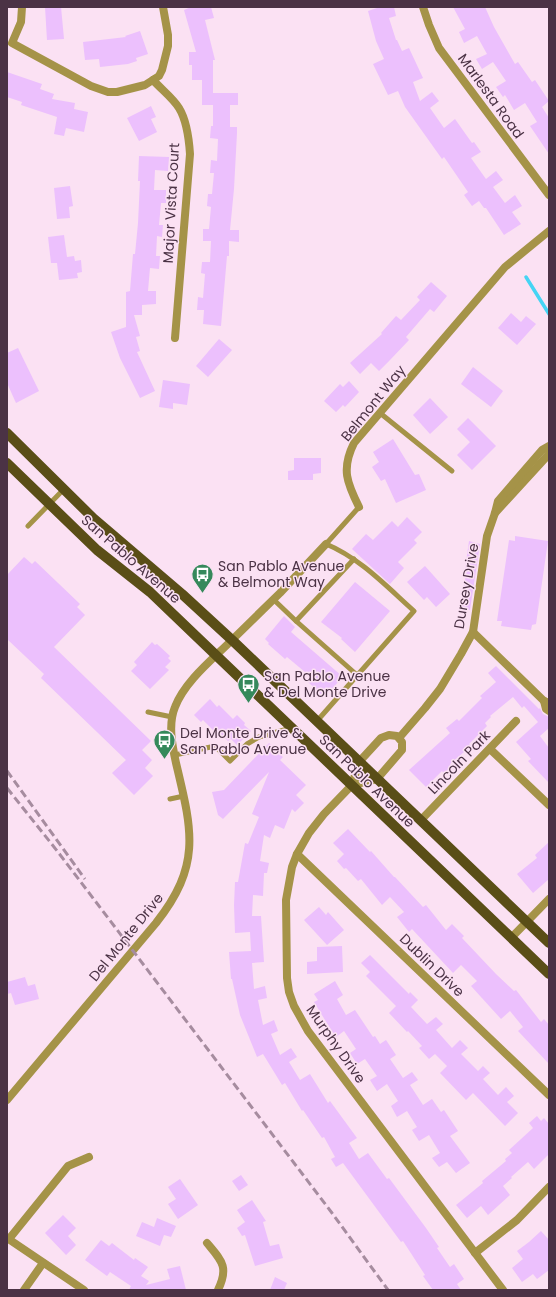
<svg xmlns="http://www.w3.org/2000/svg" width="556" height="1297" viewBox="0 0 556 1297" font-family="Poppins,sans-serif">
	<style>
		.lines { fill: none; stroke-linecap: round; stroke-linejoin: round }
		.stream { stroke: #45d4f4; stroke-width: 3.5 }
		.building { fill: #ecc0fd }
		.service { stroke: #a59348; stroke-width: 5 }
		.minor { stroke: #a59348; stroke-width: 8 }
		.tertiary { stroke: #a59348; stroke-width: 8 }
		.primary { stroke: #5a4e17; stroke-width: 10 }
		.rail { stroke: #a68c9f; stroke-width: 3; stroke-dasharray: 8 4; stroke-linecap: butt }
		.labels { text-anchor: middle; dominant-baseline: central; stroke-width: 3; stroke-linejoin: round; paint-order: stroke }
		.street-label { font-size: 14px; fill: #4b3245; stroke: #fbe1f3 }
		.poi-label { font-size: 14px; fill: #4b3245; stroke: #fbe1f3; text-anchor: start }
	</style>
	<rect width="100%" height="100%" fill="#fbe1f3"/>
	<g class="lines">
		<polyline class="stream" points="526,277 549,314"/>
	</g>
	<g class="building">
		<polygon points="45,7 61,7 64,39 47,40"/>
		<polygon points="191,7 211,7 214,18 205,20 215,60 213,60 213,93 238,93 238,105 230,105 230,127 237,127 237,133 234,189 230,230 239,230 239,242 229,241 229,256 227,256 221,326 203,324 204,310 197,310 198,297 203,298 205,274 201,273 202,262 210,262 211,241 203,241 203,229 209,229 211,207 207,206 208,194 212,194 214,173 210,173 211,160 217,161 218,139 210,138 211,126 213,126 213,105 202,105 202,80 192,80 192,65 189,65 189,52 196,52 184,10"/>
		<polygon points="380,7 394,7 396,16 389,18 396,40 397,40 402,51 409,48 423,78 413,82 420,101 432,92 439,101 430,108 444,128 455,119 472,143 474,142 481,152 471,158 486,179 496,171 503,180 493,187 505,203 515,195 522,206 512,212 521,224 504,235 486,208 484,208 479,201 472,206 464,195 468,192 444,157 442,159 405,107 398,91 388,95 373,64 384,59 376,41 368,11"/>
		<polygon points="453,7 485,7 494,27 515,64 518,62 532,82 535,80 549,101 542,107 549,118 549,154 530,126 537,122 525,103 514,110 505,95 503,97 496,87 506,81 493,62 482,69 476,59 487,54 477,36 464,43 459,32 465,29"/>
		<polygon points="140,31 148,54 136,58 137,61 128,64 100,67 99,59 85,60 83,42 126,37 125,36"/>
		<polygon points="7,72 42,84 40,89 54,94 52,99 75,103 74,109 88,112 84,132 66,128 64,136 54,134 57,117 21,105 22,102 7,97"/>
		<polygon points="151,106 156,117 151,119 157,132 139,141 127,118"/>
		<polygon points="139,156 169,157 168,171 155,170 154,190 166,190 166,203 161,203 159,225 163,225 162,237 157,236 156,256 160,256 159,269 150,268 148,291 156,291 156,304 142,305 142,315 134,315 140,336 136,337 140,351 137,352 155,391 140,398 120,358 111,332 126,327 126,292 130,291 133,254 135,254 138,223 140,181 138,181"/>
		<polygon points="70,186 73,206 69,207 70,218 57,219 54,188"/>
		<polygon points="64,235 67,257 74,256 75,261 81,260 82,272 77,273 78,278 59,280 57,263 51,263 48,237"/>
		<polygon points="431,282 447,296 434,312 430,309 406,337 409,340 390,360 379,371 371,363 360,374 350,363 382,334 381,333 396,316 401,320 420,300 417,297"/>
		<polygon points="511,313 521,322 526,316 536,324 517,345 498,328"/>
		<polygon points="219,339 232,350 208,377 196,366"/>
		<polygon points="18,348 39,391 16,403 7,383 7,353"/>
		<polygon points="473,367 503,391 491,407 461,384"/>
		<polygon points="163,380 190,384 187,405 173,403 173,409 159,407"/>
		<polygon points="349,381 359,392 345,407 343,405 336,412 324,401 340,384 343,387"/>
		<polygon points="430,398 448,417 430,434 413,415"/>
		<polygon points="468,418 496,446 472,470 457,455 470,442 457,429"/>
		<polygon points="393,439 415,475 419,474 426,490 396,503 385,479 381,481 372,467 379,462 373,452"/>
		<polygon points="294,458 321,458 321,473 313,474 313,480 288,480 288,471 294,470"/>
		<polygon points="407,517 422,532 414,540 417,543 398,562 404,568 390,584 352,549 366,534 373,540 392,521 398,527"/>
		<polygon points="515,536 548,541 536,624 532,625 531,630 501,626 502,621 497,621 509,540 515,541"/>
		<polygon points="469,541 480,544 470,610 460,608 467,569 465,569"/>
		<polygon points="24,557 32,564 35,561 80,604 77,607 85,615 54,647 151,741 142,750 152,760 145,768 153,776 134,795 112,773 126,760 41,678 44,674 7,639 7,575"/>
		<polygon points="425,566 450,594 436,607 427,597 424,600 407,582"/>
		<polygon points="355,582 390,611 355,652 341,639 342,638 321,622"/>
		<polygon points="284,616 295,627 291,632 343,677 324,697 307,681 311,677 287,657 285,659 268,644 269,643 265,639"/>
		<polygon points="152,642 155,645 157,644 170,656 168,658 171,661 165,667 169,670 150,689 131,671 137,665 134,662"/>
		<polygon points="496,666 539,709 540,708 543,714 549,717 549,728 540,736 549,748 549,783 528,761 531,759 516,742 538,722 524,706 522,708 513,697 490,716 491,717 485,723 487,726 469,744 471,746 450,764 452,766 444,774 442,771 426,787 409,770 450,733 446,728 457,719 459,721 482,698 480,696 496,682 488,673"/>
		<polygon points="210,699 217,707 219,705 233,719 237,715 245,723 244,725 251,731 237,745 231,739 228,741 218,731 216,733 203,720 201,722 194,715"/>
		<polygon points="269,743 279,751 278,753 283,757 280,760 306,785 296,795 304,803 295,812 292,809 284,829 275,825 270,838 264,835 260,861 269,863 267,873 264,873 263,896 253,895 252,916 261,916 264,962 252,963 254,989 265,986 267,998 258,1000 263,1025 274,1020 278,1031 271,1034 280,1055 291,1048 297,1057 289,1062 300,1080 310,1074 328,1103 330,1101 357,1138 349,1143 359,1159 368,1153 387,1179 389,1178 426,1228 439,1247 437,1248 450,1267 454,1264 464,1279 457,1284 461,1290 433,1290 423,1276 425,1275 403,1241 401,1242 343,1163 336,1167 331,1159 335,1157 324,1137 322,1138 303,1110 302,1111 285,1083 282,1085 263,1054 257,1057 240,1015 232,979 231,979 229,952 251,951 250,932 235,933 234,905 235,882 238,882 245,843 248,844 259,817 252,814 269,772 223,819 218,815 212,792 224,790"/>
		<polygon points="348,829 370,852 371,851 394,877 395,877 423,907 426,905 446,930 452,924 464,936 462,938 496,974 514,991 516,990 541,1022 544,1019 549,1025 549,1064 518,1031 523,1027 510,1011 501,1019 471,986 477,981 461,965 453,973 412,929 409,932 397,917 404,912 390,897 382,905 361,879 358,881 346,868 344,869 337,861 344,854 333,843"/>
		<polygon points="549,842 549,879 533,893 517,874 537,858 535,855"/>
		<polygon points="319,907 326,915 328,912 344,930 327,945 304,920"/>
		<polygon points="342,946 343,972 307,974 307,962 317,961 317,947"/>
		<polygon points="370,955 409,994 410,992 418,1000 411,1007 427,1024 436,1017 443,1024 436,1030 452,1048 460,1040 468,1048 461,1054 478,1071 483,1066 490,1073 483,1079 498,1095 506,1087 514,1096 507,1102 518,1113 505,1126 473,1093 466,1100 440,1073 447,1066 435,1054 429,1059 419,1048 422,1046 408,1031 407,1032 389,1013 396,1006 366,976 370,972 361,963"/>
		<polygon points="25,977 28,986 35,984 39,999 15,1005 11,993 7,994 7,982"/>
		<polygon points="335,981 343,995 337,999 346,1015 355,1010 373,1037 375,1036 380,1044 386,1040 396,1055 390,1059 403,1078 412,1072 418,1080 410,1085 423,1105 432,1099 441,1112 444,1110 458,1131 450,1136 470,1163 456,1173 447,1162 439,1167 432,1158 440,1153 429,1135 419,1141 412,1130 417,1127 407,1111 397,1117 391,1106 398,1101 387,1084 377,1091 370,1080 377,1076 365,1059 357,1064 350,1053 356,1049 344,1031 336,1037 325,1020 314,1002 318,1000 314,994"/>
		<polygon points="537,1116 541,1121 544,1118 549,1124 549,1154 534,1169 528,1162 511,1177 512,1178 503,1186 510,1195 488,1215 481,1206 467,1218 456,1205 483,1183 482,1181 506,1161 505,1159 512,1153 509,1150 533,1128 529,1123"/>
		<polygon points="241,1175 248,1185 239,1191 232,1181"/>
		<polygon points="180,1179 198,1205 178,1219 168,1204 176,1199 168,1187"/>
		<polygon points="252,1200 266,1221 263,1222 270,1246 279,1244 283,1258 255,1266 245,1235 242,1236 237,1228 245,1222 237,1210"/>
		<polygon points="63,1215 76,1228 68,1236 76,1245 66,1255 45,1233"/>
		<polygon points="157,1218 176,1226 171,1237 164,1235 160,1246 136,1236 142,1222 154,1227"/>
		<polygon points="541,1231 549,1240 549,1270 537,1279 533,1274 522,1282 512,1268 523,1259 517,1251 529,1242"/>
		<polygon points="101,1240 109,1246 112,1243 134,1260 135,1258 148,1267 141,1276 149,1281 146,1285 170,1279 167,1269 180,1266 186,1290 129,1290 131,1286 110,1272 107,1276 85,1260"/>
		<polygon points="275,1277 287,1283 284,1290 270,1290"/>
	</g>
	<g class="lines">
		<g class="service">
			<polyline points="380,413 452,471"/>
			<polyline points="28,526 64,489"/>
			<polyline points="354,559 296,621 357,675"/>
			<polyline points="273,599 296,621"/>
			<polyline points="148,712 172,717"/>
			<path d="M317,721L414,611C387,587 360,558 326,544L359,507"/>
			<polyline points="175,755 215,746 230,761 247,744 259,737 291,728"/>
			<polyline points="170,799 184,796"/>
		</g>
		<g class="minor">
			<polyline points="22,7 21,22 12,43 91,86 108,92 117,92 145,85 159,76 162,70 168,46 168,35 163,7"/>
			<polyline points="423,7 429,25 439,48 549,195"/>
			<path d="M153,80C161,89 173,98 179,108C187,121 189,139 190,154L175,338"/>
			<path d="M359,507C347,483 341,469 354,443L505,267L549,231"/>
			<polyline points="495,513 549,454"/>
			<polyline points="473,632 544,701 549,703"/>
			<polyline points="232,640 280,593 326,544"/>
			<polyline points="544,701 546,709 549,711"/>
			<polyline points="399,738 425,708 440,689 461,654 473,632 487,536 495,513 498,501 542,450 549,446"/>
			<polyline points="490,749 549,805"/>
			<polyline points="352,785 377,779 402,750 402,742 397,736 389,735 381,738 359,762 352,785 324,814 309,833 297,854 292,867 286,900 287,978 289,992 294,1006 308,1031 503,1290"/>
			<polyline points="421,820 516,721"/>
			<polyline points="297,854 549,1095"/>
			<polyline points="511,938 549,899"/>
			<polyline points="7,1238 84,1290"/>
			<polyline points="9,1239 68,1166 89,1157"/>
			<path d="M207,1243C222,1261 229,1267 218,1290"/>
			<polyline points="475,1253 517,1220 549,1187"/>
			<polyline points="24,1290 43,1263"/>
		</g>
		<path class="tertiary" d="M7,1100L156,923C202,865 192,830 176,763C172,745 168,724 175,707C185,681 213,659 232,640"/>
		<g class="primary">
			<polyline points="7,433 93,518 182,594 232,640 549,943"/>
			<polyline points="7,463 97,550 150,592 549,974"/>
		</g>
		<g class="rail">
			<polyline points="7,771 85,879"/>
			<polyline points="7,788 58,852 332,1213 388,1290"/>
		</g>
	</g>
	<defs>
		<symbol id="bus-pin" viewBox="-11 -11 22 30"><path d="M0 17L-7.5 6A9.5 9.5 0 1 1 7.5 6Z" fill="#35895b" stroke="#fbe1f3"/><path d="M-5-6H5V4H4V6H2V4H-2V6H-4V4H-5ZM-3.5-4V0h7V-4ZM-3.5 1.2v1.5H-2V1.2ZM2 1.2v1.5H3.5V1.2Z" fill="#fff"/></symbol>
	</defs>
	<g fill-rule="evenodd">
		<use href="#bus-pin" x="190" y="562" width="25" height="34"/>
		<use href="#bus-pin" x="236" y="672" width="25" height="34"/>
		<use href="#bus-pin" x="152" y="728" width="25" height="34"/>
	</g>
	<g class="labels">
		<g class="street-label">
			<text transform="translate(491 96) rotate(54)">Marlesta Road</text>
			<text transform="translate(171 203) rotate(-87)">Major Vista Court</text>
			<text transform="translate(373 403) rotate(-51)">Belmont Way</text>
			<text transform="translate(131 559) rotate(41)">San Pablo Avenue</text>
			<text transform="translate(466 586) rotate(-80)">Dursey Drive</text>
			<text transform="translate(459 762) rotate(-46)">Lincoln Park</text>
			<text transform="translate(367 781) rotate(44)">San Pablo Avenue</text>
			<text transform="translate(126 937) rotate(-51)">Del Monte Drive</text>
			<text transform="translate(432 965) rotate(44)">Dublin Drive</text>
			<text transform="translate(336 1044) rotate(55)">Murphy Drive</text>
		</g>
		<g class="poi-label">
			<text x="218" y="566">San Pablo Avenue<tspan x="218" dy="16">&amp; Belmont Way</tspan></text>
			<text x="264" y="676">San Pablo Avenue<tspan x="264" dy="16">&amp; Del Monte Drive</tspan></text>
			<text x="180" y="733">Del Monte Drive &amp;<tspan x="180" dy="16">San Pablo Avenue</tspan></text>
		</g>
	</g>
	<rect width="556" height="1297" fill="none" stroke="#4b3245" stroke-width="16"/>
</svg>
